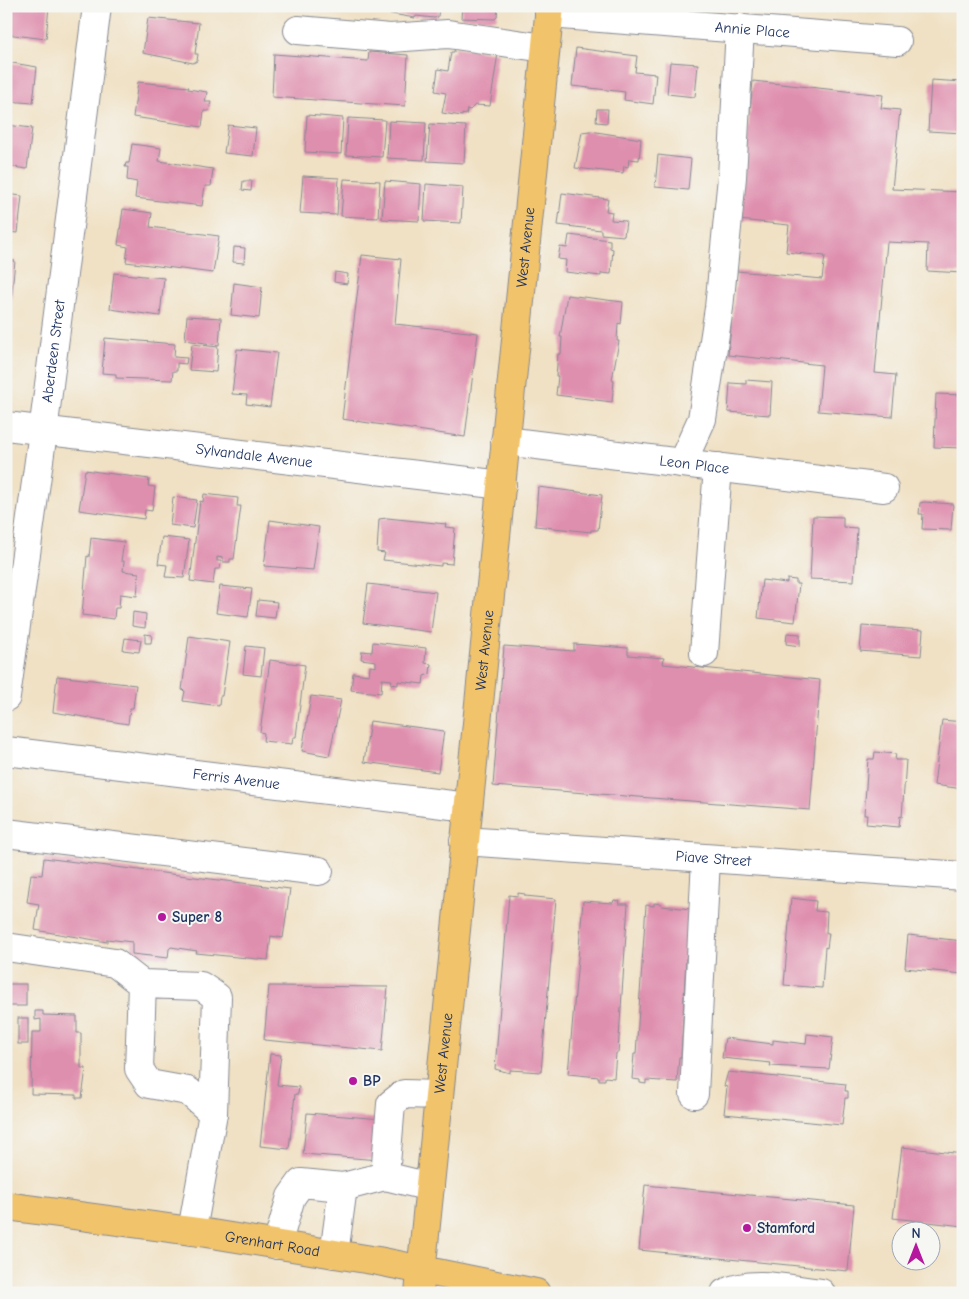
<svg xmlns="http://www.w3.org/2000/svg" width="969" height="1299" viewBox="0 0 969 1299" font-family="'Comic Neue',sans-serif">
	<style>
		.building { fill: #df8fae }
		.lines { fill: none; stroke-linecap: round; stroke-linejoin: round }
		.minor-casing { stroke: #868891; stroke-width: 30 }
		.major-casing { stroke: #868891; stroke-width: 30 }
		.minor { stroke: #fff; stroke-width: 28 }
		.major { stroke: #f1c36a; stroke-width: 28 }
		.poi-dot { fill: #b5179e; stroke: #f6f6f2; stroke-width: 2 }
		.labels { text-anchor: middle; dominant-baseline: central; stroke-width: 4; stroke-linejoin: round; paint-order: stroke }
		.street-label { font-size: 15px; fill: #1b2f5e; stroke: #f6f6f2 }
		.poi-label { font-size: 15px; font-weight: bold; fill: #1b2f5e; stroke: #f6f6f2; text-anchor: start }
	</style>
	<rect width="100%" height="100%" fill="#f6f6f2"/>
	<filter id="ink" filterUnits="userSpaceOnUse"><feTurbulence type="fractalNoise" baseFrequency=".02" numOctaves="2"/><feDisplacementMap in="SourceGraphic" scale="10" xChannelSelector="R" yChannelSelector="G"/><feConvolveMatrix kernelMatrix="1 2 1 2 8 2 1 2 1" color-interpolation-filters="sRGB"/></filter>
	<filter id="wash" filterUnits="userSpaceOnUse"><feTurbulence type="fractalNoise" baseFrequency=".0096" numOctaves="4" result="noise"/><feDisplacementMap in="SourceGraphic" scale="20" xChannelSelector="R" yChannelSelector="G"/><feGaussianBlur stdDeviation="1.12" result="paint"/><feColorMatrix in="noise" values="0 0 0 0 0 0 0 0 0 0 0 0 0 0 0 0 0 1.4 0 .05"/><feComposite in="paint" operator="in"/></filter>
	<g filter="url(#wash)">
		<rect width="100%" height="100%" fill="#f0e1c4"/>
		<g id="blocks">
			<g class="building">
				<polygon points="6,6 49,6 46,39 6,34"/>
				<polygon points="346,6 439,6 438,17 434,18 416,16 415,18"/>
				<polygon points="462,6 498,6 497,17 495,19 461,18"/>
				<polygon points="148,18 199,23 195,54 198,54 197,61 193,63 143,53"/>
				<polygon points="455,47 498,53 490,106 475,105 470,110 467,109 466,115 462,114 462,116 442,113 446,93 435,91 438,69 448,71 451,52 454,52"/>
				<polygon points="576,48 637,56 635,72 656,74 653,104 624,100 625,92 572,86"/>
				<polygon points="369,52 408,55 405,106 272,97 274,54 368,61"/>
				<polygon points="6,62 37,67 33,103 6,101"/>
				<polygon points="670,62 698,64 695,97 667,94"/>
				<polygon points="931,80 963,82 963,133 928,131"/>
				<polygon points="753,81 883,95 881,108 900,110 892,189 963,192 963,273 927,271 928,244 887,242 875,373 896,375 892,417 818,411 822,365 728,355 737,271 822,279 825,256 786,252 789,225 739,220"/>
				<polygon points="138,82 189,87 188,89 207,92 205,102 211,102 209,111 204,111 202,127 133,117"/>
				<polygon points="597,109 608,109 607,123 596,122"/>
				<polygon points="307,115 343,118 341,154 305,152"/>
				<polygon points="348,118 385,120 382,157 346,155"/>
				<polygon points="389,121 426,123 424,160 387,158"/>
				<polygon points="430,124 466,126 464,163 427,161"/>
				<polygon points="6,125 32,128 27,169 6,166"/>
				<polygon points="228,125 256,128 253,156 224,153"/>
				<polygon points="590,131 641,139 639,160 629,159 628,167 624,166 623,173 575,168 582,132"/>
				<polygon points="132,144 161,148 159,161 213,169 211,186 205,186 202,206 135,198 137,182 127,180 128,167 125,167 126,163 129,163"/>
				<polygon points="658,155 691,159 688,190 655,187"/>
				<polygon points="303,176 339,178 337,215 300,213"/>
				<polygon points="344,179 380,181 378,218 341,216"/>
				<polygon points="243,181 252,181 251,191 242,190"/>
				<polygon points="385,181 421,184 419,221 382,219"/>
				<polygon points="426,184 463,187 461,223 424,221"/>
				<polygon points="562,193 608,199 606,211 612,212 611,220 626,221 624,236 601,234 601,230 558,225"/>
				<polygon points="6,194 22,196 18,233 6,232"/>
				<polygon points="123,209 152,213 150,227 219,236 213,273 126,262 128,247 118,245"/>
				<polygon points="569,235 610,240 610,248 613,249 611,274 601,273 601,276 565,272 566,260 558,259 560,247 567,248"/>
				<polygon points="234,247 245,248 244,263 233,262"/>
				<polygon points="362,255 401,259 395,324 478,333 465,437 342,419"/>
				<polygon points="6,260 15,261 11,301 6,300"/>
				<polygon points="335,272 348,274 347,284 334,282"/>
				<polygon points="114,273 164,278 160,316 110,309"/>
				<polygon points="234,283 262,287 259,318 231,315"/>
				<polygon points="567,295 623,302 621,324 618,323 617,341 619,341 612,380 614,381 612,402 556,395 558,376 556,376 558,354 561,354 562,337 560,337"/>
				<polygon points="187,316 221,318 219,345 185,340"/>
				<polygon points="105,338 175,344 174,357 187,358 186,364 177,363 177,371 173,371 172,380 116,378 116,374 102,373"/>
				<polygon points="192,344 218,347 216,372 189,370"/>
				<polygon points="237,349 277,353 270,407 246,404 247,395 232,394"/>
				<polygon points="746,380 772,382 770,415 728,412 730,383 746,384"/>
				<polygon points="936,394 963,395 963,448 934,447"/>
				<polygon points="85,470 149,479 148,486 155,487 152,511 145,510 144,519 79,510"/>
				<polygon points="538,487 602,495 598,530 591,530 591,532 535,526"/>
				<polygon points="204,494 238,498 237,506 241,506 234,559 230,559 230,562 223,562 223,558 217,557 217,561 221,561 220,569 215,569 213,584 190,581 200,501 203,502"/>
				<polygon points="173,497 197,500 193,528 170,525"/>
				<polygon points="924,502 953,504 951,530 922,529 923,514 919,514 920,503"/>
				<polygon points="813,516 843,517 843,527 857,528 854,581 810,579"/>
				<polygon points="387,518 446,524 445,527 455,528 452,564 441,563 441,566 383,560 385,553 377,552 379,519"/>
				<polygon points="270,520 319,527 313,570 264,566"/>
				<polygon points="162,537 189,540 184,578 165,577 167,565 158,564"/>
				<polygon points="91,538 124,542 121,561 124,561 123,571 139,573 137,596 120,594 119,608 115,608 114,619 82,615 87,556 89,557"/>
				<polygon points="787,579 796,580 796,584 799,584 795,622 758,618 762,580 787,583"/>
				<polygon points="368,584 436,592 431,632 363,623"/>
				<polygon points="220,586 252,589 248,617 216,613"/>
				<polygon points="258,600 277,602 275,618 256,616"/>
				<polygon points="133,612 146,614 145,628 132,626"/>
				<polygon points="862,626 923,630 921,656 860,651"/>
				<polygon points="787,633 800,634 800,646 786,644"/>
				<polygon points="145,634 152,635 151,643 145,643"/>
				<polygon points="189,636 230,642 222,696 220,696 219,706 183,701 185,691 182,690"/>
				<polygon points="125,638 141,640 139,652 123,650"/>
				<polygon points="373,642 426,648 425,663 431,664 430,674 424,676 423,684 398,681 398,685 391,684 392,680 382,679 381,693 351,690 353,673 369,675 370,666 376,667 376,661 361,659 362,651 372,652"/>
				<polygon points="574,644 628,648 628,655 664,658 663,664 820,680 810,810 493,786 504,646 574,651"/>
				<polygon points="246,646 264,648 261,676 243,674"/>
				<polygon points="270,660 305,665 296,737 293,737 292,744 263,741 264,733 260,732"/>
				<polygon points="57,676 136,685 133,708 130,708 128,724 53,712"/>
				<polygon points="311,696 341,700 329,756 302,751"/>
				<polygon points="942,720 963,722 963,789 934,785"/>
				<polygon points="370,721 444,731 438,772 364,762"/>
				<polygon points="875,752 896,754 895,760 906,760 902,817 900,816 899,827 866,824 867,815 864,815 868,759 874,759"/>
				<polygon points="44,858 290,889 283,938 271,936 268,960 196,953 197,951 171,947 169,949 168,958 132,954 132,942 107,939 107,942 35,930 39,904 27,902 31,874 42,875"/>
				<polygon points="518,893 525,894 525,896 556,899 541,1072 510,1070 510,1073 495,1069 509,895 518,896"/>
				<polygon points="791,898 816,901 815,911 827,912 826,933 829,933 827,948 825,947 822,988 784,985"/>
				<polygon points="614,900 620,901 619,904 628,904 618,1053 616,1053 614,1078 605,1077 605,1080 599,1080 599,1077 568,1074 583,901 613,903"/>
				<polygon points="654,903 662,904 661,906 692,909 688,958 686,958 681,1057 679,1057 677,1082 646,1080 646,1084 640,1083 640,1080 632,1079 634,1054 636,1054 646,905 654,906"/>
				<polygon points="908,935 963,941 963,974 905,968"/>
				<rect x="6" y="984" width="20" height="22"/>
				<polygon points="269,986 388,987 382,1051 264,1040"/>
				<polygon points="35,1011 43,1011 43,1015 77,1016 77,1033 81,1033 81,1068 86,1068 82,1098 76,1098 76,1095 31,1094 32,1032 41,1032 41,1019 35,1020"/>
				<rect x="18" y="1018" width="10" height="26"/>
				<polygon points="807,1034 833,1037 829,1069 770,1066 771,1063 722,1058 725,1038 773,1044 773,1040 806,1044"/>
				<polygon points="270,1054 281,1055 277,1085 299,1087 298,1094 295,1094 289,1149 260,1146"/>
				<polygon points="728,1072 846,1084 845,1091 848,1091 848,1098 845,1098 842,1125 724,1114 727,1087 724,1086"/>
				<polygon points="307,1113 382,1119 379,1160 303,1154"/>
				<polygon points="902,1147 963,1154 963,1226 893,1218"/>
				<polygon points="645,1185 854,1205 848,1271 639,1250"/>
			</g>
		</g>
	</g>
	<g filter="url(#ink)">
		<use href="#blocks" fill-opacity="0" stroke="#868891" stroke-width="1"/>
		<g class="lines">
			<defs>
				<g id="minor">
					<path id="s1" d="M549,14L897,41"/>
					<polyline points="298,30 390,38 448,34 545,48"/>
					<path id="s2" d="M6,426L502,485"/>
					<path id="s3" d="M505,441L884,488"/>
					<polyline points="682,463 702,419 719,308 732,177 740,28"/>
					<polyline points="704,653 718,467"/>
					<path id="s4" d="M6,697L43,432L97,6"/>
					<path id="s5" d="M6,751L468,807"/>
					<polyline points="6,833 319,871"/>
					<path id="s6" d="M464,841L963,876"/>
					<polyline points="6,947 115,963 142,984 201,986 217,997 213,1113 188,1091 149,1084 139,1069 142,984"/>
					<polyline points="694,1094 706,859"/>
					<polyline points="430,1187 385,1176 391,1104 404,1094 439,1095"/>
					<polyline points="192,1231 213,1113"/>
					<polyline points="277,1245 291,1197 301,1183 343,1187 385,1176"/>
					<polyline points="334,1254 343,1187"/>
					<path d="M725,1293C753,1279 791,1290 821,1293"/>
				</g>
				<g id="major">
					<path id="s7" d="M6,1206L206,1233L378,1261L536,1293"/>
					<path id="s8" d="M419,1293L550,6"/>
				</g>
			</defs>
			<use href="#minor" class="minor-casing"/>
			<use href="#major" class="major-casing"/>
			<use href="#minor" class="minor"/>
			<use href="#major" class="major"/>
		</g>
	</g>
	<g class="poi-dot">
		<circle cx="162" cy="917" r="5"/>
		<circle cx="353" cy="1081" r="5"/>
		<circle cx="747" cy="1228" r="5"/>
	</g>
	<g class="labels">
		<g class="street-label">
			<text stroke="none"><textPath href="#s1" startOffset="204">Annie Place</textPath></text>
			<text stroke="none"><textPath href="#s8" startOffset="1051">West Avenue</textPath></text>
			<text stroke="none"><textPath href="#s4" startOffset="349">Aberdeen Street</textPath></text>
			<text stroke="none"><textPath href="#s2" startOffset="250">Sylvandale Avenue</textPath></text>
			<text stroke="none"><textPath href="#s3" startOffset="191">Leon Place</textPath></text>
			<text stroke="none"><textPath href="#s8" startOffset="646">West Avenue</textPath></text>
			<text stroke="none"><textPath href="#s5" startOffset="232">Ferris Avenue</textPath></text>
			<text stroke="none"><textPath href="#s6" startOffset="250">Piave Street</textPath></text>
			<text stroke="none"><textPath href="#s8" startOffset="241">West Avenue</textPath></text>
			<text stroke="none"><textPath href="#s7" startOffset="269">Grenhart Road</textPath></text>
		</g>
		<g class="poi-label">
			<text x="172" y="917">Super 8</text>
			<text x="363" y="1081">BP</text>
			<text x="757" y="1228">Stamford</text>
		</g>
	</g>
	<rect width="969" height="1299" fill="none" stroke="#f6f6f2" stroke-width="25"/>
	<g transform="translate(916 1246)"><circle r="24" fill="#f6f6f2" stroke="#9ea6b7"/>
	<path d="M0-4L9 19L0 12L-9 19Z" fill="#b5179e"/>
	<text y="-8" font-size="14" font-weight="bold" text-anchor="middle" fill="#1b2f5e">N</text>
	</g>
</svg>
